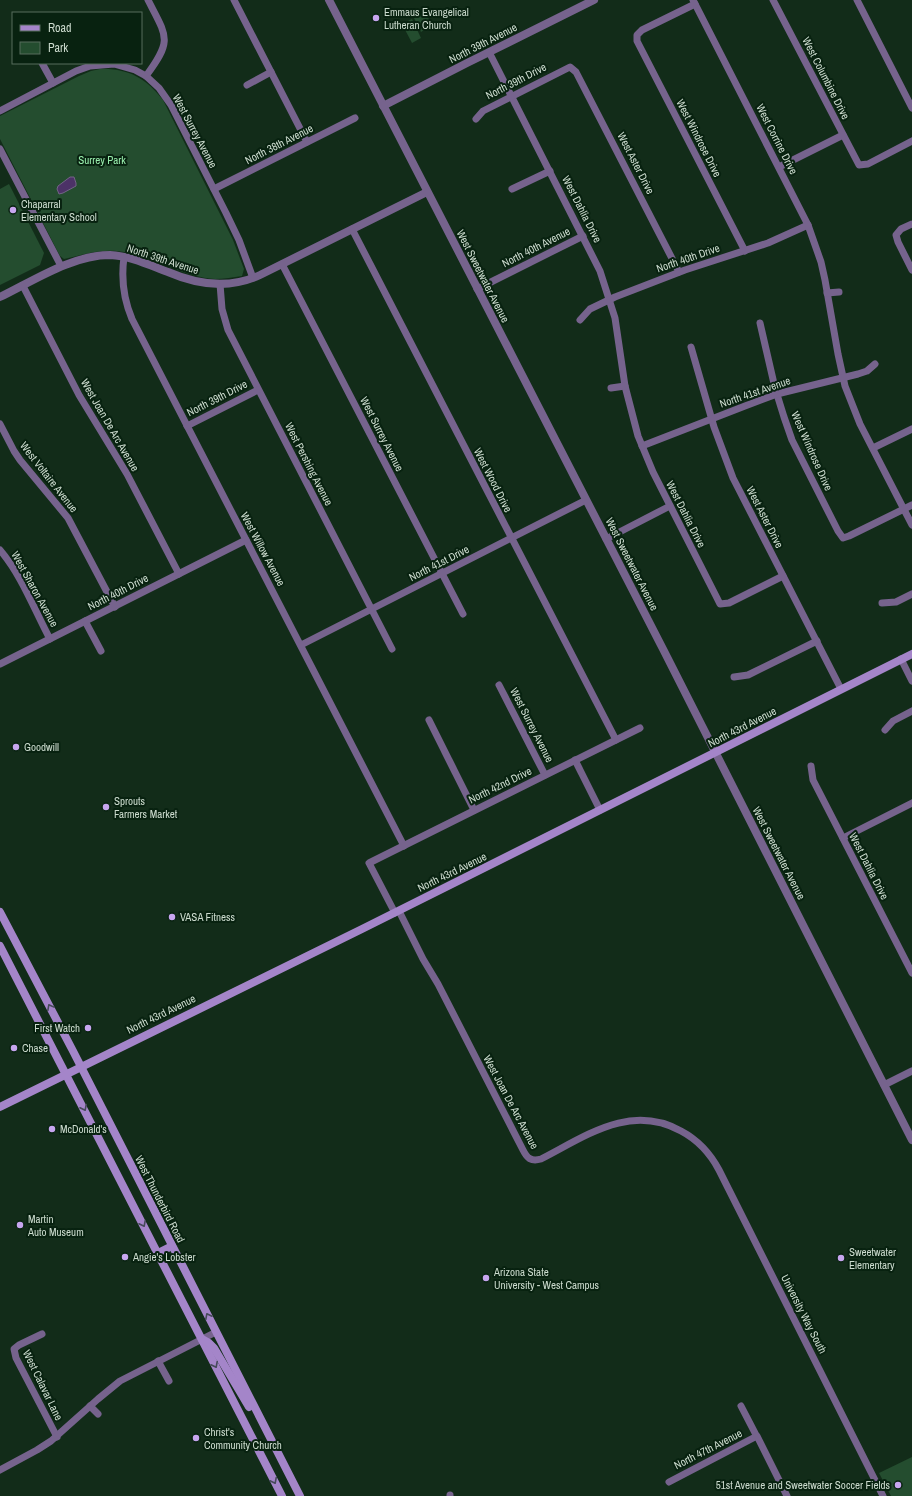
<svg xmlns="http://www.w3.org/2000/svg" width="912" height="1496" viewBox="0 0 912 1496" font-family="'Archivo Narrow',sans-serif">
	<style>
		.green { fill: #244d2f }
		.water { fill: #4c3267; stroke: #726586 }
		.lines { fill: none; stroke-linecap: round; stroke-linejoin: round }
		.minor { stroke: #76638d; stroke-width: 7 }
		.tertiary { stroke: #76638d; stroke-width: 8 }
		.secondary { stroke: #a485c9; stroke-width: 8 }
		.oneway { stroke: #464a5a }
		.poi-dot { fill: #c7a6ef; stroke: #082210; stroke-width: 1.5 }
		.labels { text-anchor: middle; dominant-baseline: central; stroke-width: 4; stroke-linejoin: round; paint-order: stroke }
		.poi-label { font-size: 11px; fill: #ccdbce; stroke: #082210; text-anchor: start }
		.street-label { font-size: 11px; fill: #ccdbce; stroke: #082210 }
		.park-label { font-size: 11px; fill: #98ecac; stroke: #082210 }
	</style>
	<rect width="100%" height="100%" fill="#122c19"/>
	<g class="green">
		<polygon points="425,12 431,23 430,26 421,32 414,18"/>
		<polygon points="412,19 421,38 412,43 402,24"/>
		<path d="M100,69C128,68 146,78 163,100L233,240L244,269L242,276C233,277 224,279 215,279C182,277 156,257 124,252C102,248 86,254 64,259L60,256L0,139V116L79,76L91,71Z"/>
		<polygon points="9,184 44,253 40,265 0,285 0,189"/>
		<polygon points="912,1457 912,1496 891,1496 879,1473"/>
	</g>
	<polygon class="water" points="70,177 74,177 76,183 76,186 63,193 59,194 57,189 58,186"/>
	<g class="lines">
		<g class="minor">
			<polyline points="234,0 307,142"/>
			<polyline points="693,0 808,225 821,262 825,280 838,354 845,386 860,424 912,525"/>
			<polyline points="773,0 859,165 868,164 912,141"/>
			<polyline points="857,0 912,108"/>
			<polyline points="695,4 642,30 637,35 637,41 745,251"/>
			<polyline points="489,52 600,271 615,318 625,386 638,436 653,472 717,598 720,604 729,603 783,576"/>
			<polyline points="42,63 53,83"/>
			<path d="M146,76C173,40 167,37 148,0"/>
			<polyline points="247,85 271,72"/>
			<polyline points="0,111 76,71 90,66 114,64 135,70 146,76 159,88 171,105 226,213 239,240 253,278"/>
			<polyline points="476,119 483,111 570,67 576,72 679,272"/>
			<polyline points="0,149 61,266"/>
			<polyline points="779,167 843,135"/>
			<polyline points="214,189 355,118"/>
			<polyline points="512,189 550,171"/>
			<polyline points="912,224 901,229 896,235 898,242 912,270"/>
			<polyline points="352,229 616,740"/>
			<path d="M124,257C121,279 123,298 132,319L404,846"/>
			<polyline points="282,264 463,614"/>
			<polyline points="220,284 222,309 228,330 392,649"/>
			<polyline points="23,286 79,395 127,474 179,574"/>
			<polyline points="477,289 583,236"/>
			<polyline points="827,293 839,292"/>
			<polyline points="580,320 590,309 615,297 685,270 768,243 808,225"/>
			<polyline points="760,323 775,388 784,417 792,440 838,531 843,538 849,536 912,505"/>
			<polyline points="691,347 714,427 733,478 841,689"/>
			<polyline points="611,388 625,386"/>
			<polyline points="0,424 14,451 20,460 68,518 115,607"/>
			<polyline points="187,426 258,390"/>
			<polyline points="642,446 745,406 777,394 858,374 867,371 875,364"/>
			<polyline points="873,448 912,429"/>
			<polyline points="606,539 670,506"/>
			<path d="M0,550C22,576 34,609 50,639"/>
			<polyline points="882,603 896,602 912,594"/>
			<polyline points="85,621 101,651"/>
			<polyline points="301,645 586,500"/>
			<polyline points="901,659 912,681"/>
			<polyline points="0,664 246,540"/>
			<polyline points="734,677 748,675 817,641"/>
			<polyline points="499,685 545,775"/>
			<polyline points="429,720 474,810"/>
			<polyline points="885,730 893,721 912,711"/>
			<polyline points="575,760 600,810"/>
			<polyline points="811,766 813,780 912,973"/>
			<polyline points="843,838 912,803"/>
			<path d="M399,911L423,959L438,984L523,1150C527,1158 531,1162 541,1159C586,1136 630,1103 681,1131C698,1140 710,1153 719,1170L883,1496"/>
			<polyline points="395,913 369,863 640,728"/>
			<polyline points="884,1085 912,1071"/>
			<polyline points="42,1334 19,1345 14,1349 16,1358 57,1437"/>
			<polyline points="158,1361 169,1381"/>
			<polyline points="90,1406 98,1414"/>
			<polyline points="741,1406 755,1433"/>
			<polyline points="0,1470 37,1450 51,1441 98,1399 120,1381 216,1332"/>
			<polyline points="669,1482 757,1436 787,1496"/>
			<polyline points="450,1495 450,1496"/>
		</g>
		<g class="tertiary">
			<polyline points="329,0 663,649 912,1140"/>
			<polyline points="383,106 467,63 594,0"/>
			<path d="M0,297C33,281 72,255 110,255C131,256 149,265 168,272C198,285 230,289 260,275L427,192"/>
		</g>
		<g class="secondary">
			<polyline points="0,912 73,1051 300,1496"/>
			<polyline points="0,946 282,1496"/>
			<polyline points="0,1107 362,929 912,654"/>
			<polyline points="158,1253 172,1246"/>
			<polyline points="202,1339 209,1343 214,1348 249,1407"/>
		</g>
	</g>
	<defs><path id="oneway-chevron" d="M-2-3.5L2.5 0L-2 3.5" fill="none" stroke-width="1.6" stroke-linecap="round" stroke-linejoin="round"/></defs>
	<g class="oneway">
		<use href="#oneway-chevron" transform="translate(50 1007) rotate(-118)"/>
		<use href="#oneway-chevron" transform="translate(84 1108) rotate(63)"/>
		<use href="#oneway-chevron" transform="translate(143 1224) rotate(63)"/>
		<use href="#oneway-chevron" transform="translate(208 1316) rotate(-117)"/>
		<use href="#oneway-chevron" transform="translate(215 1365) rotate(63)"/>
		<use href="#oneway-chevron" transform="translate(274 1481) rotate(63)"/>
	</g>
	<g class="poi-dot">
		<circle cx="376" cy="18" r="4"/>
		<circle cx="13" cy="210" r="4"/>
		<circle cx="16" cy="747" r="4"/>
		<circle cx="106" cy="807" r="4"/>
		<circle cx="172" cy="917" r="4"/>
		<circle cx="88" cy="1028" r="4"/>
		<circle cx="14" cy="1048" r="4"/>
		<circle cx="52" cy="1129" r="4"/>
		<circle cx="20" cy="1225" r="4"/>
		<circle cx="125" cy="1257" r="4"/>
		<circle cx="841" cy="1258" r="4"/>
		<circle cx="486" cy="1278" r="4"/>
		<circle cx="196" cy="1438" r="4"/>
		<circle cx="898" cy="1485" r="4"/>
	</g>
	<g class="labels">
		<g class="poi-label">
			<text x="384" y="12">Emmaus Evangelical<tspan x="384" dy="13">Lutheran Church</tspan></text>
			<text x="21" y="204">Chaparral<tspan x="21" dy="13">Elementary School</tspan></text>
			<text x="24" y="747">Goodwill</text>
			<text x="114" y="801">Sprouts<tspan x="114" dy="13">Farmers Market</tspan></text>
			<text x="180" y="917">VASA Fitness</text>
			<text x="80" y="1028" text-anchor="end">First Watch</text>
			<text x="22" y="1048">Chase</text>
			<text x="60" y="1129">McDonald's</text>
			<text x="28" y="1219">Martin<tspan x="28" dy="13">Auto Museum</tspan></text>
			<text x="849" y="1252">Sweetwater<tspan x="849" dy="13">Elementary</tspan></text>
			<text x="133" y="1257">Angie's Lobster</text>
			<text x="494" y="1272">Arizona State<tspan x="494" dy="13">University - West Campus</tspan></text>
			<text x="204" y="1432">Christ's<tspan x="204" dy="13">Community Church</tspan></text>
			<text x="890" y="1485" text-anchor="end">51st Avenue and Sweetwater Soccer Fields</text>
		</g>
		<g class="street-label">
			<text transform="translate(483 43) rotate(-27)">North 39th Avenue</text>
			<text transform="translate(826 78) rotate(63)">West Columbine Drive</text>
			<text transform="translate(516 81) rotate(-27)">North 39th Drive</text>
			<text transform="translate(195 131) rotate(62)">West Surrey Avenue</text>
			<text transform="translate(699 138) rotate(63)">West Windrose Drive</text>
			<text transform="translate(777 139) rotate(63)">West Corrine Drive</text>
			<text transform="translate(279 144) rotate(-27)">North 38th Avenue</text>
			<text transform="translate(636 163) rotate(63)">West Aster Drive</text>
			<text transform="translate(582 209) rotate(63)">West Dahlia Drive</text>
			<text transform="translate(536 247) rotate(-27)">North 40th Avenue</text>
			<text transform="translate(688 258) rotate(-19)">North 40th Drive</text>
			<text transform="translate(163 259) rotate(18)">North 39th Avenue</text>
			<text transform="translate(483 276) rotate(63)">West Sweetwater Avenue</text>
			<text transform="translate(755 392) rotate(-19)">North 41st Avenue</text>
			<text transform="translate(217 398) rotate(-27)">North 39th Drive</text>
			<text transform="translate(110 425) rotate(60)">West Joan De Arc Avenue</text>
			<text transform="translate(382 434) rotate(63)">West Surrey Avenue</text>
			<text transform="translate(812 451) rotate(66)">West Windrose Drive</text>
			<text transform="translate(309 464) rotate(63)">West Pershing Avenue</text>
			<text transform="translate(49 477) rotate(52)">West Voltaire Avenue</text>
			<text transform="translate(493 480) rotate(63)">West Wood Drive</text>
			<text transform="translate(686 514) rotate(63)">West Dahlia Drive</text>
			<text transform="translate(765 517) rotate(63)">West Aster Drive</text>
			<text transform="translate(263 549) rotate(62)">West Willow Avenue</text>
			<text transform="translate(439 563) rotate(-27)">North 41st Drive</text>
			<text transform="translate(632 564) rotate(63)">West Sweetwater Avenue</text>
			<text transform="translate(35 589) rotate(61)">West Sharon Avenue</text>
			<text transform="translate(118 592) rotate(-27)">North 40th Drive</text>
			<text transform="translate(532 725) rotate(63)">West Surrey Avenue</text>
			<text transform="translate(742 727) rotate(-27)">North 43rd Avenue</text>
			<text transform="translate(500 785) rotate(-26)">North 42nd Drive</text>
			<text transform="translate(779 853) rotate(63)">West Sweetwater Avenue</text>
			<text transform="translate(869 866) rotate(63)">West Dahlia Drive</text>
			<text transform="translate(452 872) rotate(-26)">North 43rd Avenue</text>
			<text transform="translate(161 1014) rotate(-26)">North 43rd Avenue</text>
			<text transform="translate(511 1102) rotate(62)">West Joan De Arc Avenue</text>
			<text transform="translate(160 1199) rotate(63)">West Thunderbird Road</text>
			<text transform="translate(804 1314) rotate(63)">University Way South</text>
			<text transform="translate(43 1385) rotate(64)">West Calavar Lane</text>
			<text transform="translate(708 1449) rotate(-27)">North 47th Avenue</text>
		</g>
		<g class="park-label">
			<text x="102" y="160">Surrey Park</text>
		</g>
	</g>
	<rect x="12" y="12" width="130" height="52" fill="#082210" stroke="#566c5c"/>
	<rect x="20" y="25" width="20" height="6" fill="#a485c9" stroke="#566c5c"/>
	<text x="48" y="32" font-size="12" fill="#ccdbce">Road</text>
	<rect x="20" y="42" width="20" height="12" fill="#244d2f" stroke="#566c5c"/>
	<text x="48" y="52" font-size="12" fill="#ccdbce">Park</text>
</svg>
